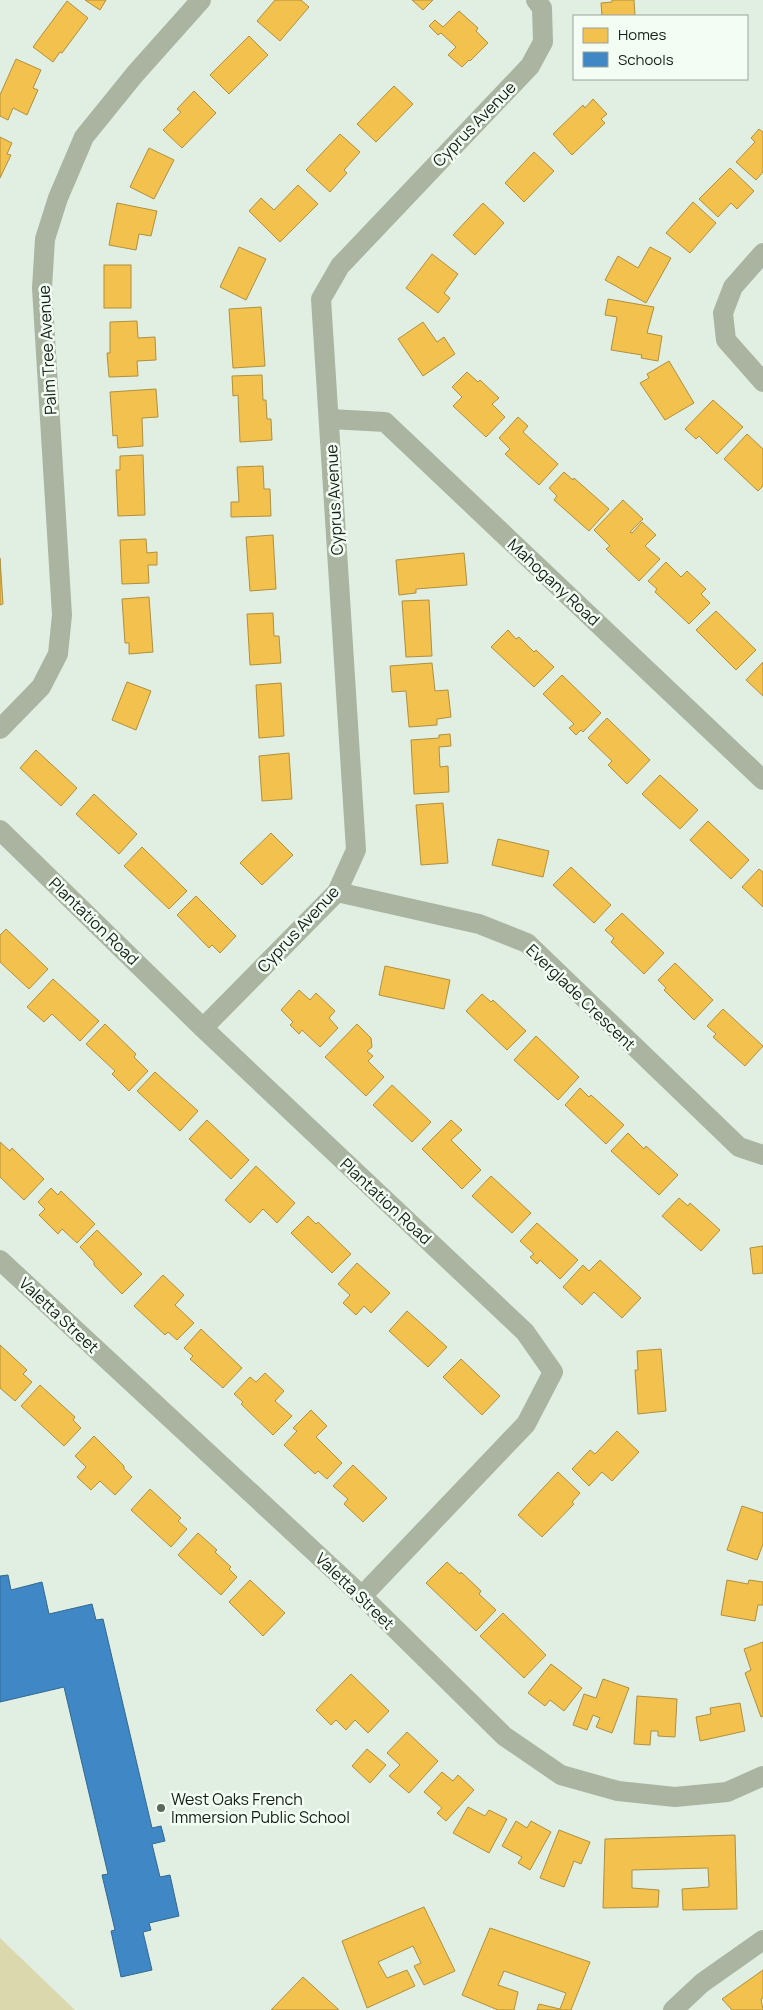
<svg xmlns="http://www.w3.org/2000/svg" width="763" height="2010" viewBox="0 0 763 2010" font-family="Manrope,sans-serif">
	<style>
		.green { fill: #dcd8ad }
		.homes { fill: #f2c14e; stroke: #af903d }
		.schools { fill: #3f88c5; stroke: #326890 }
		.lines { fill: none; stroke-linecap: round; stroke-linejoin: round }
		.minor { stroke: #aab4a1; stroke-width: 20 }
		.poi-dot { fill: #5c675d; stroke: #f3fdf4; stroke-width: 2 }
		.labels { text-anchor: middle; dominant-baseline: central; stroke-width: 5; stroke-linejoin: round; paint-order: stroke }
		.street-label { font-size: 16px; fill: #141e16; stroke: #f3fdf4 }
		.poi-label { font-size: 16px; fill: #141e16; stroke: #f3fdf4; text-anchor: start }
	</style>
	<rect width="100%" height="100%" fill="#e1efe2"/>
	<polygon class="green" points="0,1938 75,2010 0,2010"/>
	<g class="homes">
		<polygon points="85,0 106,0 100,10"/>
		<polygon points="275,0 301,0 309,7 280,41 257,21"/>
		<polygon points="412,0 433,0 423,10"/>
		<polygon points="612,0 634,0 635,16 602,16 601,3 612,2"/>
		<polygon points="67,1 88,18 62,53 60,52 53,62 33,47"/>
		<polygon points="459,11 478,28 476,31 488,43 470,61 469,60 462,67 448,55 456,47 441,33 438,35 429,26 435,20 443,27"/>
		<polygon points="249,36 268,55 229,94 210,75"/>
		<polygon points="16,59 41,70 33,88 38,90 27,115 13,108 8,120 0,116 0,95"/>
		<polygon points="394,86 413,104 376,142 357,124"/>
		<polygon points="194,91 216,113 182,148 163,130 181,112 177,109"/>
		<polygon points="593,99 607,114 601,119 605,123 572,155 553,134 583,105 585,108"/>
		<polygon points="759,129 763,132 763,172 756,180 736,162 755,142 751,138"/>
		<polygon points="340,134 360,152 344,170 347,173 330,192 306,170"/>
		<polygon points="0,137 12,143 7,154 11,155 0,178"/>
		<polygon points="149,148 174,160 154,199 130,187"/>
		<polygon points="534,152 554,171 524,202 505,183"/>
		<polygon points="730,168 754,191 737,209 731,203 718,217 699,199"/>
		<polygon points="298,185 318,204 280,242 249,211 261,198 274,210"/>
		<polygon points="693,202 716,223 690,253 666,233"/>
		<polygon points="117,203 157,211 151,236 139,234 136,250 109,245"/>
		<polygon points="483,203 504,223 475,255 453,235"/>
		<polygon points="239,247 266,259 246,300 220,287"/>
		<polygon points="650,247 671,258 646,303 605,280 618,256 638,268"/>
		<polygon points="432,254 458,274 444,293 450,298 438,313 406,288"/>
		<rect x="104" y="265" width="27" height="43"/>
		<polygon points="608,299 654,307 647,333 662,336 658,361 641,358 642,355 611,350 617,317 605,315"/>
		<polygon points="261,307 265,366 233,368 229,309"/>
		<polygon points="137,321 138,338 155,337 156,360 137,361 138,376 109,377 107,353 110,353 110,322"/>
		<polygon points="423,322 437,342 444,337 455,354 423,376 398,339"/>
		<polygon points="669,361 694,403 665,420 640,383 649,378 647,374"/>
		<polygon points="467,372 478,382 480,380 499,398 492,404 505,417 486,437 453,406 462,397 452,387"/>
		<polygon points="262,375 263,400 266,400 267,419 271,419 272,440 240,442 238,395 233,396 232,376"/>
		<polygon points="156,389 158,417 142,418 143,446 118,448 117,435 113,436 110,392"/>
		<polygon points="713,400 743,427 717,454 699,436 696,439 685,429"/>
		<polygon points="518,417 528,426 523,432 558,464 539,485 505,454 510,449 499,438"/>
		<polygon points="747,434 763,449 763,486 758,491 724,459"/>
		<polygon points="143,455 145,515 118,516 116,470 120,470 120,456"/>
		<polygon points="263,466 264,489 270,489 271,516 231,517 231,502 239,502 237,467"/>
		<polygon points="564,472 573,480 574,478 609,509 589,531 554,500 557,496 549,488"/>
		<polygon points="623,500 643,519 630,532 632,533 642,522 656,535 645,546 660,559 639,581 606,549 610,546 594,530"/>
		<polygon points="273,535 276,589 250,591 246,537"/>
		<polygon points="146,539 147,553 157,552 157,565 148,565 149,583 122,584 120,540"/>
		<polygon points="464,553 467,585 416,589 416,593 399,595 396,560"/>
		<polygon points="0,558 3,604 0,605"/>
		<polygon points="666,562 681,577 687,571 706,589 701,594 710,603 689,624 655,592 657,589 648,581"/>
		<polygon points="149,597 153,652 129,654 129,643 125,643 122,599"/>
		<polygon points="429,600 432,656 406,657 402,601"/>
		<polygon points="716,611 756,650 736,670 696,630"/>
		<polygon points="273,613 274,636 279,636 281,663 250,665 247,614"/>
		<polygon points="508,630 516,639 519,637 534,652 536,650 554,667 534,687 491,647"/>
		<polygon points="763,662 763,696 746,680"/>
		<polygon points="432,663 435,691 448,690 451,717 437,719 437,725 409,727 406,691 392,692 390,666"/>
		<polygon points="562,675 601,713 583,732 581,730 576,735 569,728 574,724 543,694"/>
		<polygon points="127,682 151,691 136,730 112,720"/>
		<polygon points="281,683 284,736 259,738 256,685"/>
		<polygon points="607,718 650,760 627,784 608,765 612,761 588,738"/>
		<polygon points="450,734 451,746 439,747 440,767 448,766 449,792 414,794 411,740 439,738 439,735"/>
		<polygon points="36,750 77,788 61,806 20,768"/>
		<polygon points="289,753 292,799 262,801 259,756"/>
		<polygon points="660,775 698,810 680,829 642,794"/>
		<polygon points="94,794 137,834 119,854 76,814"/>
		<polygon points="443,803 448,863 421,865 416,805"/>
		<polygon points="708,821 749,860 731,879 690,840"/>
		<polygon points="271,833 293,855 262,885 240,863"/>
		<polygon points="498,839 549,851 543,877 492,865"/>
		<polygon points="142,847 187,891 169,909 124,866"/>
		<polygon points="571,867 611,905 594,923 553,885"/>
		<polygon points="759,869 763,872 763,907 742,887"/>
		<polygon points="196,896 236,936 220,953 212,945 209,948 177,915"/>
		<polygon points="622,913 664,953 644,974 611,942 614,938 605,930"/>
		<polygon points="6,929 48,969 29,989 0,962 0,935"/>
		<polygon points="675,963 713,1000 694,1020 664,990 666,988 658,980"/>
		<polygon points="385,966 450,980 444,1009 379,995"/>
		<polygon points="53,979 99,1021 80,1041 52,1014 44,1022 27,1007"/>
		<polygon points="299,990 310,1000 316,993 335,1011 329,1018 338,1028 320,1047 302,1030 299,1034 290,1025 293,1022 281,1010"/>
		<polygon points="482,994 491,1002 493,1000 526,1031 507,1050 466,1011"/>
		<polygon points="723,1009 763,1046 745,1066 713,1037 716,1034 707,1026"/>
		<polygon points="105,1024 136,1054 134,1057 148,1071 129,1091 112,1074 115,1071 86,1044"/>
		<polygon points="357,1024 371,1038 372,1047 367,1051 373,1056 368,1061 384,1077 366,1096 325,1057"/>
		<polygon points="536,1036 579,1077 558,1100 514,1060"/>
		<polygon points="155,1072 198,1111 180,1131 137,1091"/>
		<polygon points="392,1085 431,1122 412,1142 373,1105"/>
		<polygon points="580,1088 589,1097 591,1095 624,1125 606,1144 565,1105"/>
		<polygon points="207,1120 249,1160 231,1179 189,1139"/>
		<polygon points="451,1120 462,1130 451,1140 481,1170 462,1189 422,1149"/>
		<polygon points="628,1133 644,1149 646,1146 678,1175 659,1195 611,1151"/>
		<polygon points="0,1142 10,1151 12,1148 44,1179 24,1200 0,1177"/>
		<polygon points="256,1166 295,1203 277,1223 263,1209 250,1223 225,1200"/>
		<polygon points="491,1176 531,1213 512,1233 472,1196"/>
		<polygon points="51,1188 58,1195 61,1191 95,1224 77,1243 62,1229 58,1234 39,1215 45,1209 38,1202"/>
		<polygon points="679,1198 688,1206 690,1203 720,1230 701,1251 662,1216"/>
		<polygon points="308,1216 316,1224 318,1222 351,1254 332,1273 291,1233"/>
		<polygon points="537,1223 578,1260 560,1279 540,1260 537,1264 530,1257 534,1254 520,1241"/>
		<polygon points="97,1230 142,1274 122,1294 94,1265 94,1262 80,1247"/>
		<polygon points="763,1246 763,1273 753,1274 750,1248"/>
		<polygon points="600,1260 641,1298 622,1318 594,1292 582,1305 563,1287 583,1265 589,1271"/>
		<polygon points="357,1263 390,1293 371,1313 364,1306 356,1315 343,1303 350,1295 338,1284"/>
		<polygon points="163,1275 184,1295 175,1305 194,1323 177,1340 168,1332 165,1335 134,1306"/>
		<polygon points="407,1311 447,1347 428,1367 389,1331"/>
		<polygon points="201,1329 242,1368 223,1388 190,1359 193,1356 184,1348"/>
		<polygon points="0,1345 27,1370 23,1374 32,1382 15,1401 0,1388"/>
		<polygon points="661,1349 666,1411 638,1414 635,1370 638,1370 637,1351"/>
		<polygon points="461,1359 500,1396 482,1415 443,1377"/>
		<polygon points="265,1373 284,1391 275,1401 292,1416 273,1435 241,1404 243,1402 234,1394 250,1377 256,1382"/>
		<polygon points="40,1385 75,1417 73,1420 81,1428 64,1446 21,1406"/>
		<polygon points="311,1410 327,1426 316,1437 342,1463 327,1479 318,1471 315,1474 284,1445 297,1431 293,1428"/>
		<polygon points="617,1431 639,1452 612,1481 602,1472 589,1486 572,1469 590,1450 595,1454"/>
		<polygon points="94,1436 124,1466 124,1469 132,1477 115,1495 100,1481 91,1490 77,1477 86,1467 75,1456"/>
		<polygon points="353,1465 387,1498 363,1522 344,1504 348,1499 333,1486"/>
		<polygon points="558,1472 580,1493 572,1502 574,1504 542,1537 518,1515"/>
		<polygon points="150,1489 181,1518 178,1521 187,1529 171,1547 131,1510"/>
		<polygon points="742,1506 763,1513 763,1544 757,1560 727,1550"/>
		<polygon points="198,1533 217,1550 215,1552 231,1567 229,1569 237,1577 221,1595 178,1555"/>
		<polygon points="447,1562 460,1574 461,1572 481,1591 479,1594 496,1610 476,1631 426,1583"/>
		<polygon points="250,1580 285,1613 263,1636 229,1602"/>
		<polygon points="727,1580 748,1584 749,1580 763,1582 763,1605 758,1605 755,1621 721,1615"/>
		<polygon points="503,1613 546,1655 524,1678 480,1636"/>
		<polygon points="763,1642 763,1716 761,1717 745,1673 751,1670 744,1649"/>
		<polygon points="551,1664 582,1688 564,1711 550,1700 545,1706 528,1693"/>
		<polygon points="351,1674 389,1711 368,1733 355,1720 346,1730 336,1720 331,1725 316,1710"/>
		<polygon points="603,1679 629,1688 612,1733 596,1727 600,1718 593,1715 587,1730 573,1725 584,1694 596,1698"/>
		<polygon points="637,1696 677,1699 675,1737 658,1736 658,1731 651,1731 650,1745 634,1744"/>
		<polygon points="740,1703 745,1731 700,1741 696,1717 711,1714 710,1708"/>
		<polygon points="407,1732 438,1761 409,1793 389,1776 400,1765 387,1753"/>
		<polygon points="367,1749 386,1765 370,1783 352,1766"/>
		<polygon points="442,1772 453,1781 458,1775 474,1790 446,1821 437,1813 442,1808 424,1792"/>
		<polygon points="468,1807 485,1816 489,1810 507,1819 489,1853 453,1833"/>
		<polygon points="516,1821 527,1828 531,1821 551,1832 530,1870 518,1863 522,1857 502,1846"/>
		<polygon points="559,1830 590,1842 581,1864 574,1861 564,1887 540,1878"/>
		<polygon points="735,1835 737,1909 683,1910 682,1889 709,1887 708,1868 632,1870 632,1888 659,1890 658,1907 603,1908 605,1839"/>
		<polygon points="424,1907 455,1971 424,1985 414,1966 421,1963 413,1946 378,1962 387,1978 407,1970 415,1986 367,2008 342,1941"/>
		<polygon points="490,1928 590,1962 571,2010 537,2010 539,2004 560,2009 566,1993 504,1971 498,1985 518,1992 514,2010 498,2010 462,1995"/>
		<polygon points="763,1970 763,1998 761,1999 763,2010 732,2010 722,1999"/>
		<polygon points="303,1977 339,2010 271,2010"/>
	</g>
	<polygon class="schools" points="8,1575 11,1590 42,1582 49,1614 92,1604 96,1620 103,1619 152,1828 161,1826 165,1841 152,1844 160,1877 170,1875 179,1916 149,1923 151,1930 143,1932 152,1970 121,1977 111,1931 115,1930 102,1875 108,1874 64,1687 0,1702 0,1576"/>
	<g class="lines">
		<g class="minor">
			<polyline points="763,253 733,287 723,313 726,340 763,382"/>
			<polyline points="330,419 385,422 763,780"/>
			<polyline points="0,729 41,687 58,654 62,615 42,288 45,239 58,198 84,137 135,74 201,0"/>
			<polyline points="0,830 203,1028 525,1332 553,1372 526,1424 362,1596"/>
			<polyline points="337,892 479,924 527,943 739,1147 763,1155"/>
			<polyline points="203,1028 337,892 356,850 321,299 340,266 530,66 543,42 542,8 536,0"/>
			<polyline points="0,1260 362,1596 504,1736 561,1775 618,1791 675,1797 727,1792 763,1776"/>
			<polyline points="673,2010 702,1983 763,1940"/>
		</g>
	</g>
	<circle class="poi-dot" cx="161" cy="1808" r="5"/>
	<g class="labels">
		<g class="street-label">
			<text transform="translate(474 124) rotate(-46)">Cyprus Avenue</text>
			<text transform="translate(47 350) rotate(-93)">Palm Tree Avenue</text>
			<text transform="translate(334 500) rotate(-93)">Cyprus Avenue</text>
			<text transform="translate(554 582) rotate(43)">Mahogany Road</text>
			<text transform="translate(94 921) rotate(44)">Plantation Road</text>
			<text transform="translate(298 929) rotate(-47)">Cyprus Avenue</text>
			<text transform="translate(581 997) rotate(44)">Everglade Crescent</text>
			<text transform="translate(386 1201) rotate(43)">Plantation Road</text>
			<text transform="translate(59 1315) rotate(43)">Valetta Street</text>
			<text transform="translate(355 1591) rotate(44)">Valetta Street</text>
		</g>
		<g class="poi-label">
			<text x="171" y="1799">West Oaks French<tspan x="171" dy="18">Immersion Public School</tspan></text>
		</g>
	</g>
	<rect x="573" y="15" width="175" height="65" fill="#f3fdf4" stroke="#9aa49b"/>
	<rect x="583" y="28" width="25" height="15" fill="#f2c14e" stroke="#9aa49b"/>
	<text x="618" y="40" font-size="15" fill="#141e16">Homes</text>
	<rect x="583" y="52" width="25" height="15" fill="#3f88c5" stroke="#9aa49b"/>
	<text x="618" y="65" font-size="15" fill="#141e16">Schools</text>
</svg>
